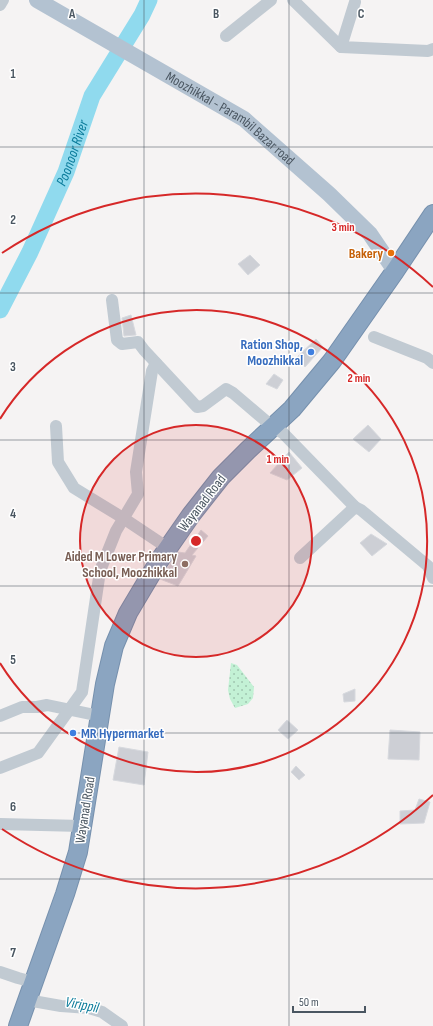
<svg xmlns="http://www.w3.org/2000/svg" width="433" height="1026" viewBox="0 0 433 1026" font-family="'Sofia Sans Condensed',sans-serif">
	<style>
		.grass { fill: url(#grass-dots) }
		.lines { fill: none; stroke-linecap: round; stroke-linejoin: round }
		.river { stroke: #90daee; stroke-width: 17 }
		.building { fill: #cdcfd5; stroke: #d7d9de }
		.highway-casing { stroke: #7690ad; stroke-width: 20 }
		.minor { stroke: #c1cad2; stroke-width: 12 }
		.major { stroke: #b3c2d1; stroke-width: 16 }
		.highway { stroke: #8ba5c1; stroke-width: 18 }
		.grid { fill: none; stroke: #4a5661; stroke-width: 1; stroke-opacity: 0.55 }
		.ring { fill: none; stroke: #d62828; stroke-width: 2 }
		.food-dot { fill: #e8710a; stroke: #fff; stroke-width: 1.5 }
		.shop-dot { fill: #3f7fe0; stroke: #fff; stroke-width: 1.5 }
		.education-dot { fill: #8d6e63; stroke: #fff; stroke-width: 1.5 }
		.labels { text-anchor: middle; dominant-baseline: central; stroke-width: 3; stroke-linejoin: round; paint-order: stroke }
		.street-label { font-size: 14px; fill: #4a5661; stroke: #fff }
		.food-label { font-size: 14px; font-weight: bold; fill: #c56008; stroke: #fff; text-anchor: end }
		.shop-label { font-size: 14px; font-weight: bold; fill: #366cbe; stroke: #fff; text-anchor: end }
		.education-label { font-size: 14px; font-weight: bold; fill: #785e54; stroke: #fff; text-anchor: end }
		.water-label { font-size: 15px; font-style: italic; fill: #0c7c9b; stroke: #fff }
		.grid-label { font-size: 13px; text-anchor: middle; font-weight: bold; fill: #4a5661; stroke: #fff; stroke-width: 3; stroke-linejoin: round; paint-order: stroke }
		.centre { fill: #d62828; stroke: #fff; stroke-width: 2 }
		.ring-label { font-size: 12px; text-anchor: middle; font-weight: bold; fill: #d62828; stroke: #fff; stroke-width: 3; stroke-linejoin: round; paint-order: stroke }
	</style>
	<defs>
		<pattern id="grass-dots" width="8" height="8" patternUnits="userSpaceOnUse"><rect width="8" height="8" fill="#c3f1d5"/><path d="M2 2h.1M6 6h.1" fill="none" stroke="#a0c6b0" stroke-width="1.8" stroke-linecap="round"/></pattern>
	</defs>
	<rect width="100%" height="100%" fill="#f5f3f3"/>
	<polygon class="grass" points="231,663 237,665 254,687 253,698 248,704 235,708 230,699 228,690"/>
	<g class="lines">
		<path class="river" id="s1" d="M0,310L30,252L66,172L92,96L142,15L149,0"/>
	</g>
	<g class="building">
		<polygon points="250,255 260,265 248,275 238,264"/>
		<polygon points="131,315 136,335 124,336 122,318"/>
		<polygon points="316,339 323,347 305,367 297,357"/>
		<polygon points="274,374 283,380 277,389 266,384"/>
		<polygon points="368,425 381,439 369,452 353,439"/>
		<polygon points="289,452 302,468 287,480 270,473"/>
		<polygon points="201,530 208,536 192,555 196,556 178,586 160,579 178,552 185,553"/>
		<polygon points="371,534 387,544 372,556 360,543"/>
		<polygon points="355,689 355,701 344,702 343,694"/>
		<polygon points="287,720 298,730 288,739 278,730"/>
		<polygon points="390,730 420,732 419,760 388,759"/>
		<polygon points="119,747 148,752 144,785 113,780"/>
		<polygon points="296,766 305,775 299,780 291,772"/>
		<polygon points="419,799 430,802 424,823 400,824 400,811 415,810"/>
	</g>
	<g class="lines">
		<defs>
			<polyline id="highway" points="18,1026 65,894 78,852 105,684 114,646 128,613 159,561 191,515 221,477 248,450 292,409 332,361 395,271 433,214"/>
		</defs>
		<use href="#highway" class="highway-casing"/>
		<g class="minor">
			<polyline points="293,0 341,47"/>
			<polyline points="355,2 341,47 428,51 433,49"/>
			<polyline points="0,5 3,0"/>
			<polyline points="226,36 271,0"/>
			<polyline points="112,300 117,340 122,344 138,342 144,350 197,407 203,406 226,389 233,393 273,427 283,433 355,507 361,510 428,566 433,578"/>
			<polyline points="374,337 427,358 433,363"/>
			<polyline points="56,426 58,462 74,488 123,518 168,548"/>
			<polyline points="300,558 355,507"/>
			<polyline points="0,716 22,707 37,707 47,705 100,716"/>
			<polyline points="0,768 38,753 82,692 100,571 116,531 138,494 136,472 152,371 156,363"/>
			<polyline points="0,824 82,826"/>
			<polyline points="0,972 18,978 33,982"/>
			<polyline points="27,1000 61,1006 89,1008 102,1012 122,1026"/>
		</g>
		<path class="major" id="s2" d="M37,0L244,119L329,194L370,234L395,271"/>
		<use href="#highway" class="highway"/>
	</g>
	<path class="grid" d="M144,0V1026M289,0V1026M0,147H433M0,293H433M0,440H433M0,586H433M0,733H433M0,879H433"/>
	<circle cx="196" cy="541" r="116" fill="#d62828" fill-opacity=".12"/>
	<g class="ring">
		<circle cx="196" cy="541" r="116"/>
		<path d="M0 419A231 231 0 1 1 0 663"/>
		<path d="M433 795A347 347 0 0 1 2 829M2 253A347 347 0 0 1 433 287"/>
	</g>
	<circle class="food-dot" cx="391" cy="253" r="4"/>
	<g class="shop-dot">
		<circle cx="311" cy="352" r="4"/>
		<circle cx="73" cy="733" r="4"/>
	</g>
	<circle class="education-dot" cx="185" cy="564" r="4"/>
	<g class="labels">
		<g class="street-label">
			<text stroke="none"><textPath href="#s2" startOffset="227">Moozhikkal - Parambil Bazar road</textPath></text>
			<text transform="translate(202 503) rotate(-52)">Wayanad Road</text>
			<text transform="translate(85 810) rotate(-81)">Wayanad Road</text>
		</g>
		<g class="food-label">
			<text x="383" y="253">Bakery</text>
		</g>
		<g class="shop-label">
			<text x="303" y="344">Ration Shop,<tspan x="303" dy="16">Moozhikkal</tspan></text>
			<text x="81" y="733" text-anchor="start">MR Hypermarket</text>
		</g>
		<g class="education-label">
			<text x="177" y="556">Aided M Lower Primary<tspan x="177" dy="16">School, Moozhikkal</tspan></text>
		</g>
		<g class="water-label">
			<text stroke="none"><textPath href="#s1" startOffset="173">Poonoor River</textPath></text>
			<text transform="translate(82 1005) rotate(11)">Virippil</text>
		</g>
	</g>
	<g class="grid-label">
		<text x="72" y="18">A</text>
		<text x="216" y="18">B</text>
		<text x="361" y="18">C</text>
		<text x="13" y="78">1</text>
		<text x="13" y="224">2</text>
		<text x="13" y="371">3</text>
		<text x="13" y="518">4</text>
		<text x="13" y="664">5</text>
		<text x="13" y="811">6</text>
		<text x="13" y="957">7</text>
	</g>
	<circle cx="196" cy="541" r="6" class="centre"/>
	<g class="ring-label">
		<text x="343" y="231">3 min</text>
		<text x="359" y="382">2 min</text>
		<text x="278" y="463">1 min</text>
	</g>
	<path d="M293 1006v6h72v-6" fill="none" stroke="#4a5661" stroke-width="2"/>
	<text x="299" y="1006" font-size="12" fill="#4a5661" stroke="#ffffff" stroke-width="3" paint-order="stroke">50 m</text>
</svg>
